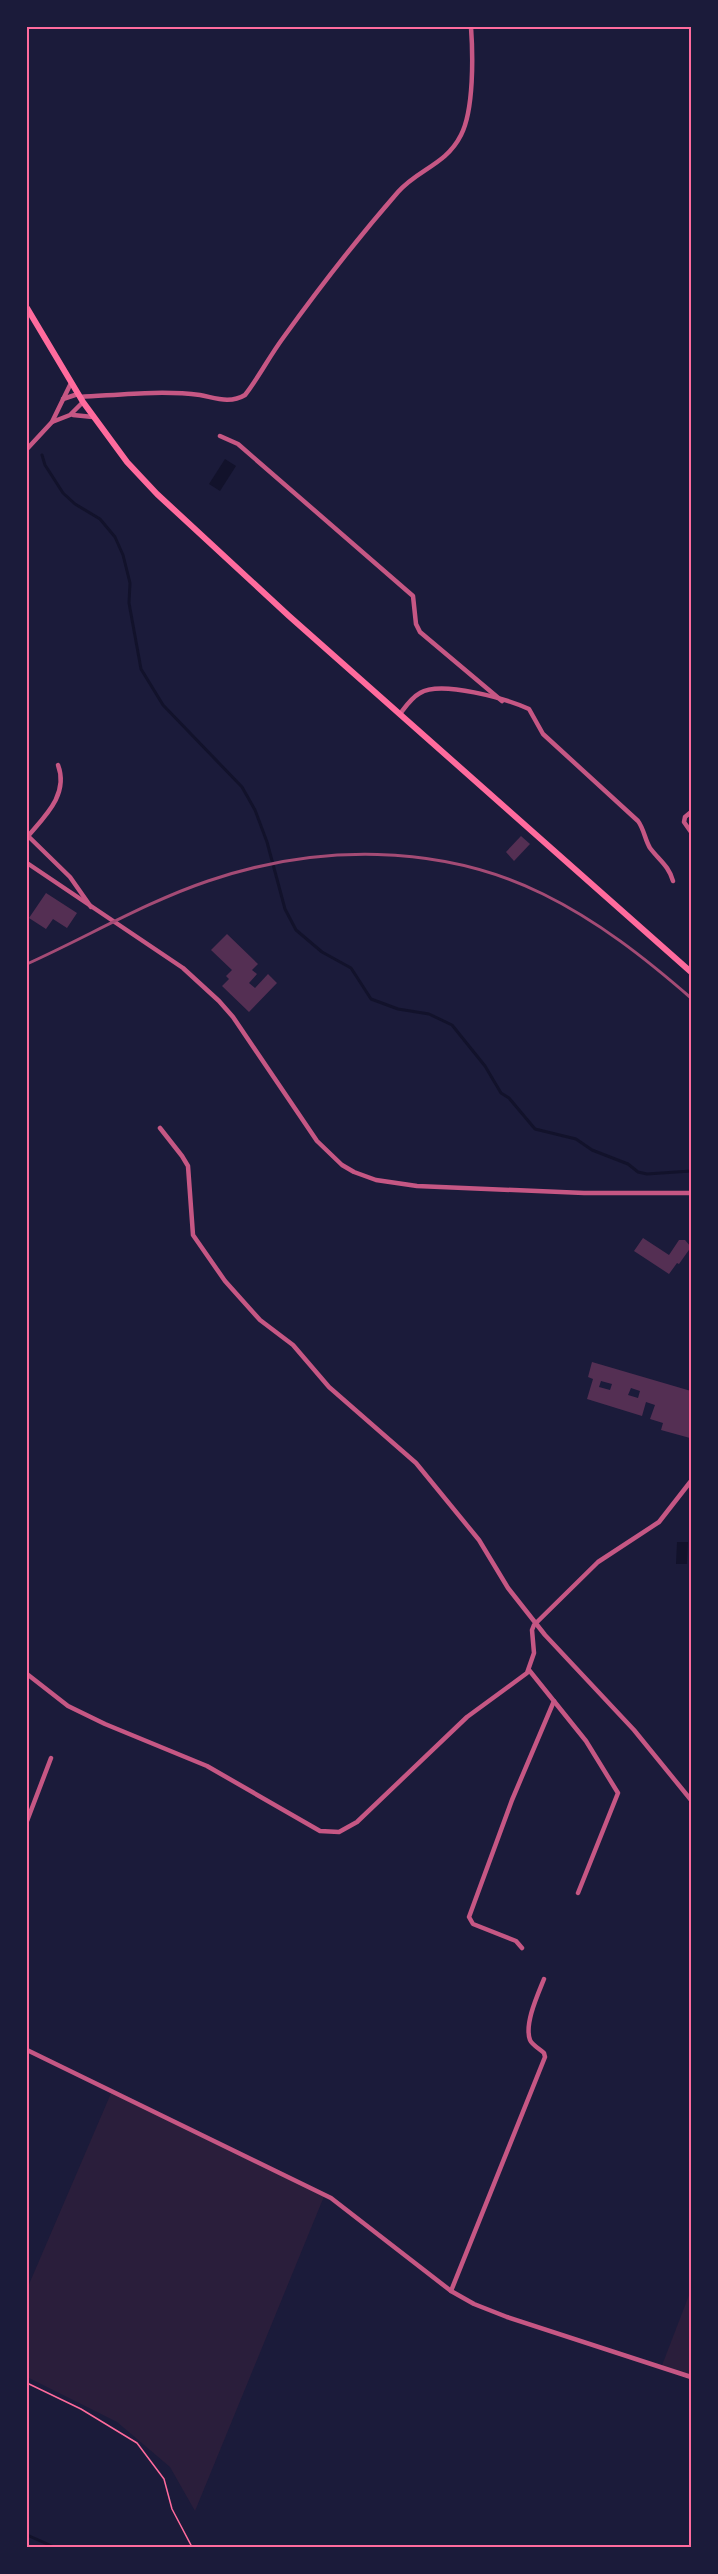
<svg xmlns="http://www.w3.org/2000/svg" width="718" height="2574" viewBox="0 0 718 2574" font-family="'Golos Text',sans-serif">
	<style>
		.green { fill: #2a1e3b }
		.water { fill: #12122b }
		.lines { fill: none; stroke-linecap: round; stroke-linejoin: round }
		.stream { stroke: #12122b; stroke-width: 3 }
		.building { fill: #542f53; fill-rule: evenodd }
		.path { stroke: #ff6b9d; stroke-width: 1.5 }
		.minor { stroke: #c65784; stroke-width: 4.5 }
		.secondary { stroke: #ff6b9d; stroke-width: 6 }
		.rail { stroke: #a44b75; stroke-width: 3 }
		.neatline { fill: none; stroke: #ff6b9d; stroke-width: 2 }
	</style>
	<rect width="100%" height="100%" fill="#1b1b3a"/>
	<g class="green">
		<polygon points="112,2091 325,2194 195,2511 170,2467 117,2422 27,2377 27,2289"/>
		<polygon points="691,2290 691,2376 661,2368"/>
	</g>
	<g class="water">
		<polygon points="225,459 236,466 220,491 209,484"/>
		<polygon points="677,1542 688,1542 687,1564 676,1564"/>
	</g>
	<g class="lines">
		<g class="stream">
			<polyline points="42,455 45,465 63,493 75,504 100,519 115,537 123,555 130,583 129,603 141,669 163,705 242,787 255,810 267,842 285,909 296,930 322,952 351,968 371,999 398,1009 429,1014 452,1025 485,1066 501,1093 509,1098 535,1129 576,1139 592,1150 628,1164 638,1172 647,1174 691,1171"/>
			<polyline points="27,2535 54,2547"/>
		</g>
	</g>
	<g class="building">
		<polygon points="521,836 530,844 514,861 506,852"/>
		<polygon points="46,893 77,913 67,928 53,919 46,929 29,918"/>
		<polygon points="227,934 258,964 252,970 257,974 249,983 255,988 268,974 277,983 249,1012 222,986 229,979 226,976 232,970 211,950"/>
		<polygon points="643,1238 669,1255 679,1240 685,1240 691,1247 679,1264 677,1263 669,1274 634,1251"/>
		<path d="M592,1362L691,1391L690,1438L661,1430L663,1423L650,1419L655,1405L646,1402L642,1416L587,1399L593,1379L588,1377ZM601,1381L612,1384L610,1390L599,1387ZM631,1388L640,1391L638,1398L628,1395Z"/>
	</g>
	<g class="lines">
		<polyline class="path" points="27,2383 81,2409 137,2443 164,2479 172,2509 192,2547"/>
		<g class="minor">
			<path d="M80,397C119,395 161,390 200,395C216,398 230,404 245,395C259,377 269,357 283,338C319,288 357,239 398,192C418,169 446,165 461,135C474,110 473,55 471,27"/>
			<polyline points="63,399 78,394"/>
			<polyline points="73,415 93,417"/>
			<polyline points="52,422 70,415 83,402"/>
			<polyline points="220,436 238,444 413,596 416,624 420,632 502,701"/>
			<polyline points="27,449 52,422 71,383"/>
			<path d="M400,714C406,706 411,698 420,693C441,680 507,699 529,709L543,734L638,821C644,829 645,840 650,848C659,860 669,866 673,881"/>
			<polyline points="691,812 685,817 684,822 691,832"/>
			<polyline points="27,835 70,877 91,907"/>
			<path d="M28,836C45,816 69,794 58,765"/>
			<polyline points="27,863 183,968 219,1001 233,1017 317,1141 342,1165 354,1172 376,1180 417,1186 584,1193 691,1193"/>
			<polyline points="160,1128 182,1156 188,1166 193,1235 225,1281 260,1320 293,1345 329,1387 416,1463 479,1540 508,1588 545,1635 634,1730 691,1800"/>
			<polyline points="529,1670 586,1741 618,1793 578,1893"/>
			<polyline points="27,1674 68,1706 105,1724 207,1766 320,1831 339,1832 357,1822 467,1717 527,1673 534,1653 532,1630 534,1625 598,1562 659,1522 691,1481"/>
			<polyline points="27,1821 51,1758"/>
			<polyline points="522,1948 516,1941 473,1924 469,1917 512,1800 554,1701"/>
			<polyline points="27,2050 331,2198 451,2291 474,2304 507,2317 691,2377"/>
			<path d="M451,2291L545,2057L544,2053C540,2049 532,2045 530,2040C524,2024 538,1994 544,1979"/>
		</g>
		<polyline class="secondary" points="27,308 83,402 127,462 157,494 289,616 691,972"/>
		<path class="rail" d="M27,964C87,937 146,902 208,881C316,844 440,843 543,894C598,921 645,958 691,998"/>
	</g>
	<rect width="718" height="2574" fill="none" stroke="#1b1b3a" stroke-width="57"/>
	<rect x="28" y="28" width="662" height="2518" class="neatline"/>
</svg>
